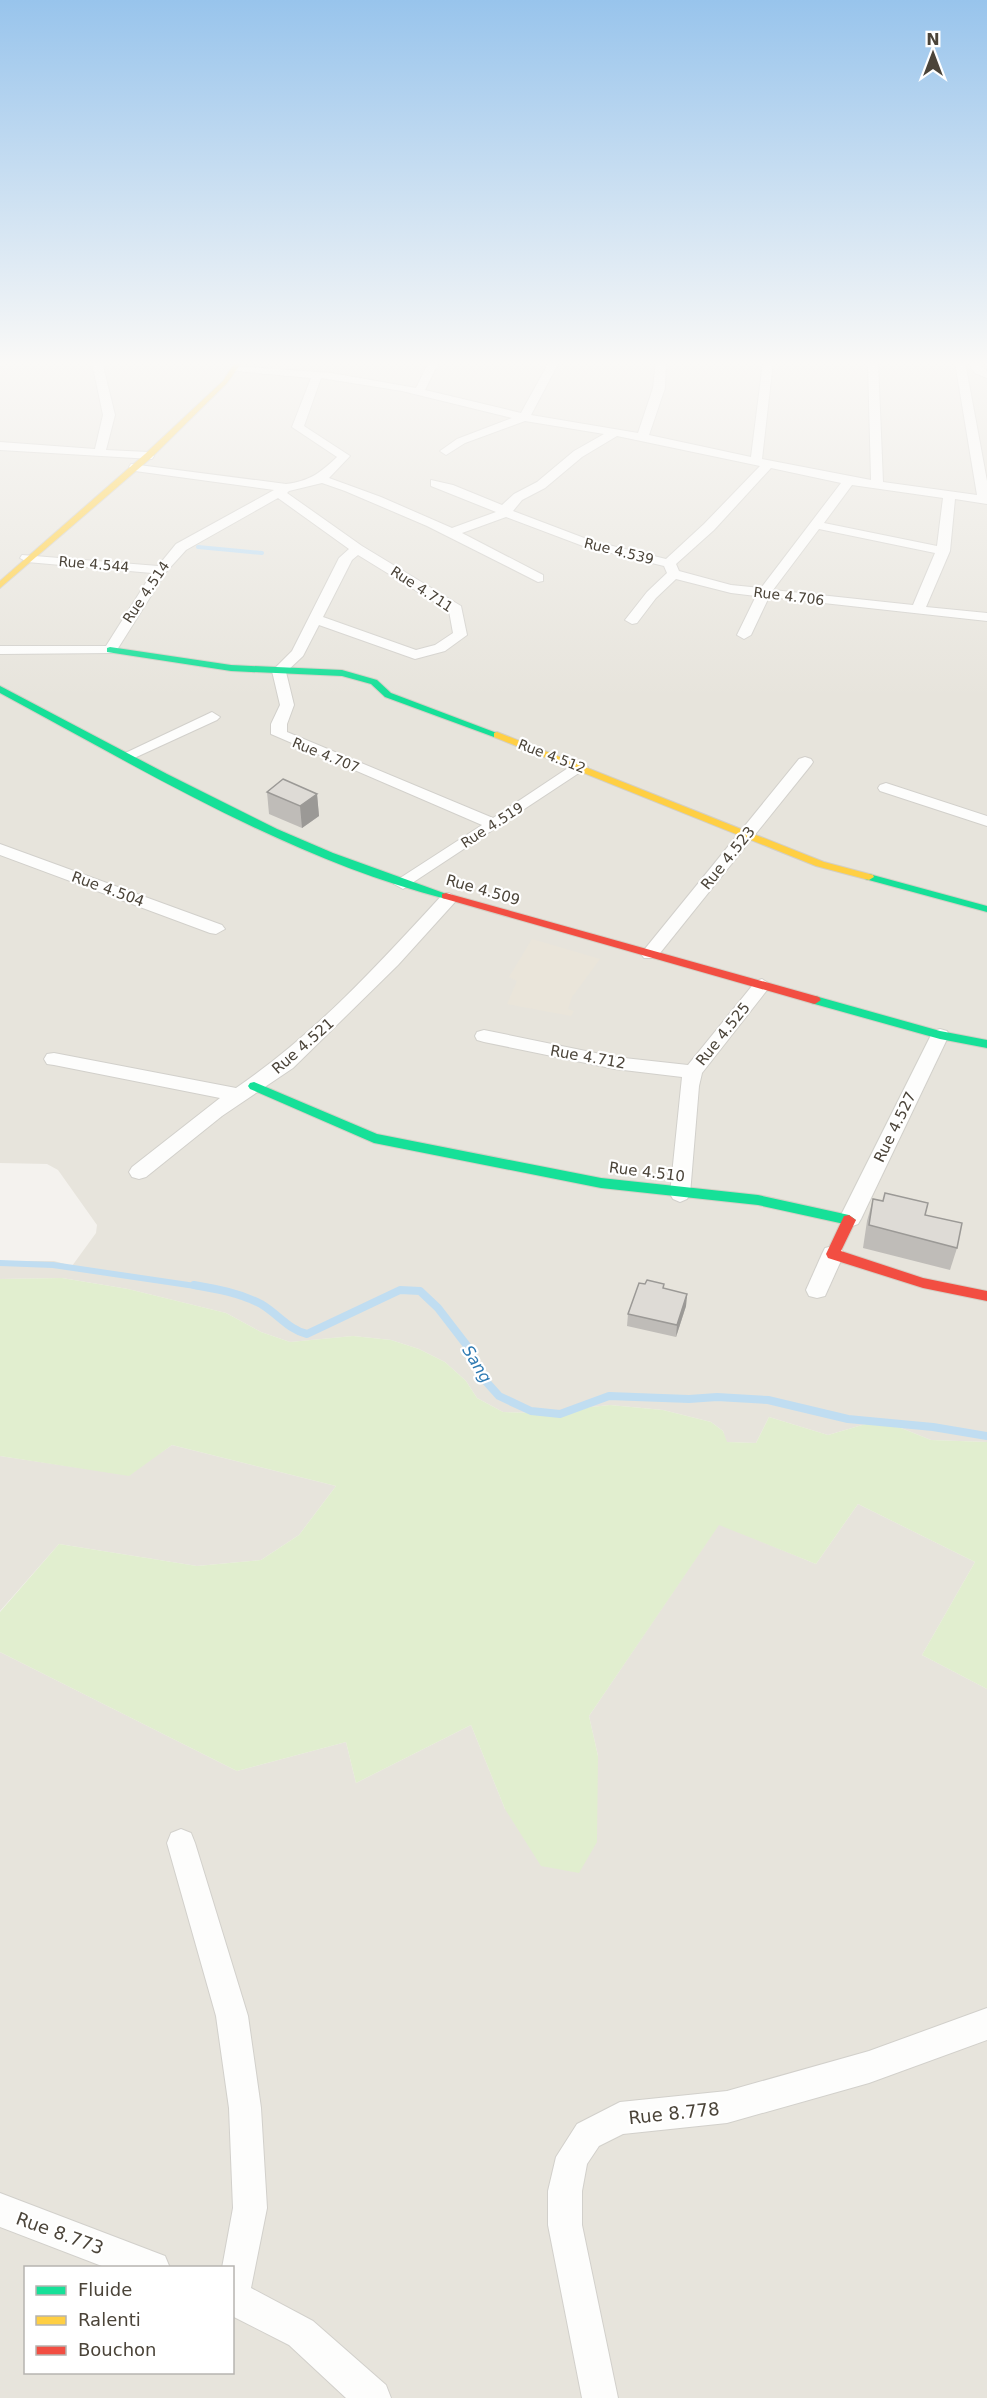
<svg xmlns="http://www.w3.org/2000/svg" width="987" height="2398" viewBox="0 0 987 2398" font-family="'DejaVu Sans',sans-serif">
	<style>
		.residential { fill: #e7e4dc; fill-rule: evenodd }
		.education { fill: #eae5da }
		.green { fill: #e1eecf }
		.lines { fill: none; stroke-linecap: round; stroke-linejoin: round }
		.stream-far2 { stroke: #c0ddf1; stroke-width: 4 }
		.stream-far1 { stroke: #c0ddf1; stroke-width: 6 }
		.stream { stroke: #c0ddf1; stroke-width: 8 }
		.street-casing { stroke: #d2d0cb; stroke-width: 2 }
		.fast-casing { stroke: #d3cfc5; stroke-width: 2 }
		.slow-casing { stroke: #d3cfc5; stroke-width: 2 }
		.jam-casing { stroke: #d3cfc5; stroke-width: 2 }
		.street { fill: #fdfdfc; fill-rule: evenodd }
		.fast { fill: #16e098; fill-rule: evenodd }
		.slow { fill: #ffcf43; fill-rule: evenodd }
		.jam { fill: #f24e42; fill-rule: evenodd }
		.wall { fill: #bfbcb8 }
		.shaded-wall { fill: #9b9996 }
		.building { fill: #dedbd6; stroke: #9b9996; stroke-width: 1.5 }
		.labels { text-anchor: middle; dominant-baseline: central; stroke-width: 4.5; stroke-linejoin: round; paint-order: stroke }
		.far-street-label { font-size: 14px; fill: #4b4439; stroke: #fff }
		.street-label { font-size: 15px; fill: #4b4439; stroke: #fff }
		.water-label { font-size: 16px; font-style: italic; fill: #2e7ab2; stroke: #fff }
		.near-street-label { font-size: 18px; fill: #4b4439; stroke: #fff }
	</style>
	<rect width="100%" height="100%" fill="#f4f2ee"/>
	<g class="residential">
		<polygon points="0,362 987,362 987,1442 931,1440 901,1428 869,1423 828,1435 769,1417 756,1443 726,1442 723,1431 711,1422 663,1410 610,1405 534,1413 503,1412 477,1398 466,1381 445,1362 419,1349 391,1340 353,1336 290,1342 261,1332 226,1313 128,1289 62,1278 0,1279 0,1261 54,1261 72,1266 96,1233 97,1225 58,1170 47,1164 0,1163"/>
		<polygon points="172,1445 336,1486 299,1535 261,1560 197,1566 59,1544 0,1611 0,1456 128,1475"/>
		<path d="M858,1504L975,1562L922,1655L987,1689V2398H0V1652L237,1771L346,1742L356,1783L471,1725L505,1809L598,1756L589,1716L719,1524L816,1564ZM26,2268H232V2372H26Z"/>
	</g>
	<polygon class="education" points="532,939 600,959 572,997 568,1009 574,1011 571,1016 507,1004 517,981 509,977"/>
	<polygon class="green" points="62,1278 128,1289 226,1313 261,1332 290,1342 353,1336 391,1340 419,1349 445,1362 466,1381 477,1398 503,1412 534,1413 610,1405 663,1410 711,1422 723,1431 727,1442 756,1443 769,1417 828,1435 869,1423 901,1428 931,1440 987,1442 987,1689 922,1655 975,1562 858,1504 816,1564 719,1525 589,1716 598,1756 597,1842 579,1873 541,1866 505,1809 471,1725 356,1783 346,1742 237,1771 0,1652 0,1612 59,1544 197,1566 261,1560 299,1535 336,1486 172,1445 129,1476 0,1456 0,1279"/>
	<g class="lines">
		<polyline class="stream-far2" points="198,547 262,553"/>
		<polyline class="stream-far1" points="0,1263 53,1265 202,1287"/>
		<path class="stream" d="M194,1285C217,1289 240,1293 261,1304C278,1314 289,1330 307,1334L400,1290L420,1291L438,1308L468,1347L482,1377L499,1396L531,1411L560,1414L609,1396L689,1399L717,1397L768,1400L848,1419L933,1427L987,1436"/>
		<defs>
			<g id="street">
				<polygon points="92,362 102,362 115,415 106,450 148,452 154,456 152,459 0,450 0,442 95,449 103,415"/>
				<path d="M429,362H439L425,390L521,413L549,362H559L531,415L638,433L653,388L656,362H666L665,388L649,435L751,457L763,362H773L762,459L871,480L868,362H878L883,482L977,495L955,362H965L987,481V504L955,499L950,551L926,607L987,613V621L769,597L751,635L744,639L737,635L756,596L731,593L676,579L656,598L637,623L632,624L625,620L647,592L667,573L664,566L583,546L506,517L462,533L543,575V581L538,582L427,526L345,491L322,483L289,491L287,493L362,546L461,606L467,635L445,651L415,659L319,625L303,656L286,672L294,705L287,724V732L493,818L574,764L580,762L588,767L403,889L394,884L397,880L482,825L271,734V724L280,705L272,671L292,651L339,558L349,549L278,498L186,550L166,572L115,653L0,654V646H106L152,573L27,562L20,558L22,555L158,566L176,544L274,490L135,471L129,467L131,464L286,484C310,481 320,473 337,457L292,427L311,378L236,371L232,370V366L331,373L416,388ZM321,378L402,391L512,418L457,439L440,451L446,455L465,443L525,421L604,434L574,451L537,482L514,494L502,505L453,485L431,480V486L496,512L452,528L381,497L329,478L350,456L304,426ZM617,436L760,466L704,524L666,559L592,541L513,511L522,500L545,488L582,457ZM771,468L841,483L761,588L731,585L679,571L676,564L714,530ZM852,485L943,498L937,546L824,523ZM819,529L935,553L913,605L773,590ZM358,555L449,611L453,633L435,645L416,650L323,617L352,560Z"/>
				<polygon points="967,362 978,362 987,371 987,378 975,373"/>
				<polygon points="212,712 220,717 217,720 132,759 127,761 119,756"/>
				<polygon points="805,757 811,759 813,762 811,765 656,958 644,958 641,954 644,950 799,759"/>
				<polygon points="886,783 987,816 987,826 880,791 878,788 880,785"/>
				<polygon points="0,844 222,925 225,929 216,934 210,933 0,855"/>
				<path d="M449,893L458,898L455,902L398,965L293,1068L222,1116L146,1177L139,1179L132,1177L129,1172L132,1167L220,1098L54,1065L47,1064L44,1059L47,1054L54,1053L236,1088C314,1035 379,964 443,894Z"/>
				<polygon points="762,979 771,985 702,1073 699,1086 690,1194 687,1199 680,1202 673,1199 670,1194 682,1077 615,1069 484,1042 477,1040 475,1036 477,1032 484,1030 615,1057 688,1065 756,981"/>
				<polygon points="940,1029 947,1031 949,1035 861,1219 858,1224 850,1227 842,1224 839,1219 933,1031"/>
				<polygon points="833,1246 841,1248 844,1254 825,1296 817,1298 809,1296 806,1290 822,1254 825,1248"/>
				<polygon points="181,1829 191,1833 195,1843 248,2016 261,2108 267,2208 251,2288 313,2321 386,2385 391,2398 346,2398 289,2345 232,2316 232,2268 222,2268 233,2208 229,2108 216,2016 167,1843 171,1833"/>
				<polygon points="987,2008 987,2040 869,2083 727,2123 623,2134 599,2146 587,2164 582,2191 582,2225 618,2398 582,2398 548,2225 548,2191 556,2157 577,2124 620,2102 727,2091 869,2051"/>
				<polygon points="0,2193 165,2256 170,2268 107,2268 0,2227"/>
			</g>
			<g id="fast">
				<polygon points="110,647 231,665 342,670 377,680 391,693 502,735 494,737 385,697 371,684 342,676 231,671 107,652 107,648"/>
				<path d="M0,686L167,774L277,829L333,853L452,896L446,899C289,859 142,769 0,693Z"/>
				<polygon points="869,874 987,906 987,912 865,879 865,875"/>
				<polygon points="815,996 940,1031 987,1040 987,1048 940,1039 811,1003 809,1000 811,997"/>
				<polygon points="254,1082 377,1134 601,1178 758,1195 849,1215 856,1220 849,1225 758,1205 601,1188 374,1143 250,1089 248,1086 250,1083"/>
			</g>
			<g id="slow">
				<polygon points="235,362 242,362 227,383 151,458 0,588 0,581 145,454 223,381"/>
				<polygon points="497,732 824,862 873,875 874,877 869,880 816,866 494,737 494,733"/>
			</g>
			<g id="jam">
				<polygon points="446,893 819,997 821,1000 815,1004 811,1003 442,898 442,894"/>
				<polygon points="849,1215 856,1220 841,1251 923,1278 987,1291 987,1301 923,1288 828,1258 826,1254 844,1216"/>
			</g>
		</defs>
		<use href="#street" class="street-casing"/>
		<use href="#fast" class="fast-casing"/>
		<use href="#slow" class="slow-casing"/>
		<use href="#jam" class="jam-casing"/>
		<use href="#street" class="street"/>
		<use href="#fast" class="fast"/>
		<use href="#slow" class="slow"/>
		<use href="#jam" class="jam"/>
	</g>
	<g class="wall">
		<polygon points="267,792 317,794 319,816 302,828 269,814"/>
		<polygon points="873,1199 883,1201 925,1215 957,1248 950,1270 863,1248 867,1221"/>
		<polygon points="645,1284 664,1284 663,1288 687,1294 686,1306 676,1337 627,1326 628,1314"/>
	</g>
	<g class="shaded-wall">
		<polygon points="317,794 319,816 302,828 300,806"/>
		<polygon points="687,1294 686,1306 676,1337 677,1325"/>
	</g>
	<g class="building">
		<polygon points="283,779 317,794 300,806 267,792"/>
		<polygon points="885,1193 928,1203 925,1215 962,1223 957,1248 869,1225 873,1199 883,1201"/>
		<polygon points="647,1280 664,1284 663,1288 687,1294 677,1325 628,1314 639,1283 645,1284"/>
	</g>
	<linearGradient id="sky" x2="0" y2="1"><stop stop-color="#98c4ec"/><stop offset="0.52" stop-color="#faf9f7"/><stop offset="1" stop-color="#faf9f7" stop-opacity="0"/></linearGradient>
	<rect width="987" height="698" fill="url(#sky)"/>
	<g class="labels">
		<g class="far-street-label">
			<text transform="translate(619 551) rotate(14)">Rue 4.539</text>
			<text transform="translate(94 564) rotate(5)">Rue 4.544</text>
			<text transform="translate(422 589) rotate(33)">Rue 4.711</text>
			<text transform="translate(146 592) rotate(-56)">Rue 4.514</text>
			<text transform="translate(789 596) rotate(7)">Rue 4.706</text>
			<text transform="translate(326 755) rotate(22)">Rue 4.707</text>
			<text transform="translate(552 756) rotate(21)">Rue 4.512</text>
			<text transform="translate(492 825) rotate(-33)">Rue 4.519</text>
		</g>
		<g class="street-label">
			<text transform="translate(728 858) rotate(-51)">Rue 4.523</text>
			<text transform="translate(108 889) rotate(20)">Rue 4.504</text>
			<text transform="translate(483 890) rotate(16)">Rue 4.509</text>
			<text transform="translate(723 1034) rotate(-51)">Rue 4.525</text>
			<text transform="translate(303 1046) rotate(-41)">Rue 4.521</text>
			<text transform="translate(588 1057) rotate(10)">Rue 4.712</text>
			<text transform="translate(895 1127) rotate(-64)">Rue 4.527</text>
			<text transform="translate(647 1172) rotate(7)">Rue 4.510</text>
		</g>
		<g class="water-label">
			<text transform="translate(477 1364) rotate(58)">Sang</text>
		</g>
		<g class="near-street-label">
			<text transform="translate(674 2113) rotate(-6)">Rue 8.778</text>
			<text transform="translate(60 2233) rotate(20)">Rue 8.773</text>
		</g>
	</g>
	<rect x="24" y="2266" width="210" height="108" fill="#ffffff" stroke="#b7b4b0" stroke-width="1.5"/>
	<rect x="36" y="2286" width="30" height="9" fill="#16e098" stroke="#b7b4b0" stroke-width="1.5"/>
	<text x="78" y="2296" font-size="18" fill="#4b4439">Fluide</text>
	<rect x="36" y="2316" width="30" height="9" fill="#ffcf43" stroke="#b7b4b0" stroke-width="1.5"/>
	<text x="78" y="2326" font-size="18" fill="#4b4439">Ralenti</text>
	<rect x="36" y="2346" width="30" height="9" fill="#f24e42" stroke="#b7b4b0" stroke-width="1.5"/>
	<text x="78" y="2356" font-size="18" fill="#4b4439">Bouchon</text>
	<g transform="translate(933 54)" stroke="#ffffff" stroke-width="4.5" paint-order="stroke">
	<path d="M0-4.5L10 22L0 15L-10 22Z" fill="#4b4439"/>
	<text y="-9" font-size="16" font-weight="bold" text-anchor="middle" fill="#4b4439">N</text>
	</g>
</svg>
